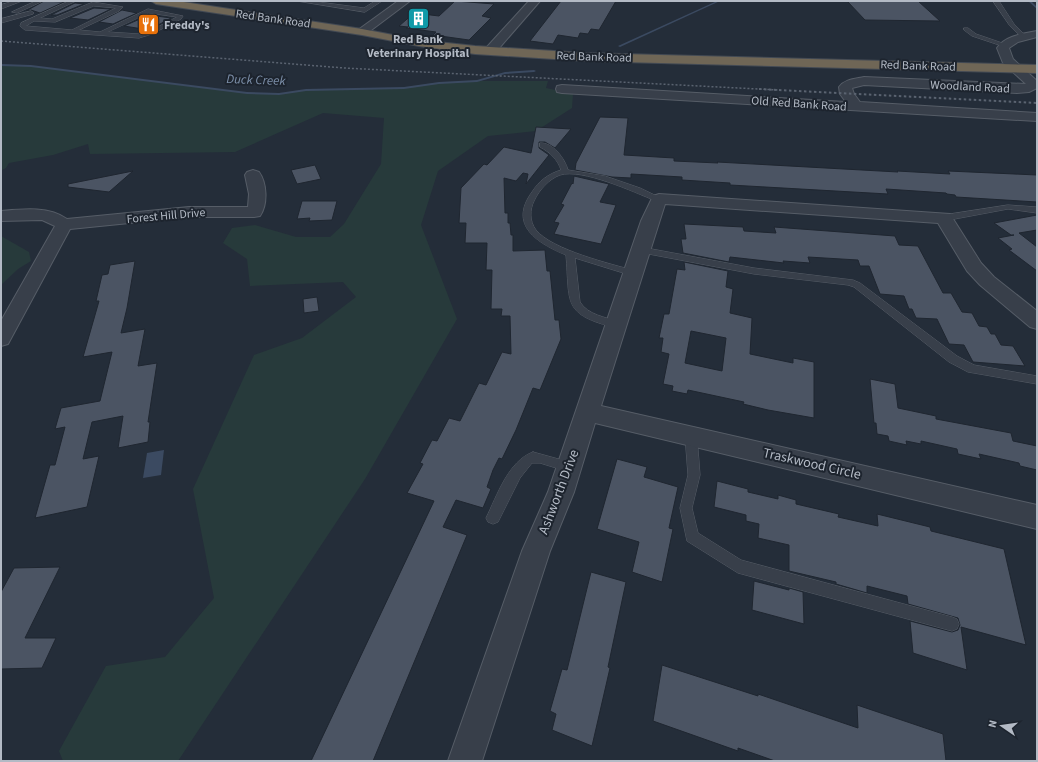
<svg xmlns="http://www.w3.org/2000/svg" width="1038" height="762" viewBox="0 0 1038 762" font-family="'Source Sans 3',sans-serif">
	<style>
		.green { fill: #273a3b }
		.water { fill: #3b4a61 }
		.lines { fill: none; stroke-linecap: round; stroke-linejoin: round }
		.stream { fill: #3b4a61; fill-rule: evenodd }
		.building { fill: #4b5463; stroke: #1f2630; fill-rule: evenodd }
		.lane-casing { stroke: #565d67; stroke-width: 1 }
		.street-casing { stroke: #565d67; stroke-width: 2 }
		.highway-casing { stroke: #434a54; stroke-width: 2 }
		.lane { fill: #383f4a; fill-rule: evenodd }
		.street { fill: #383f4a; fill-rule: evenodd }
		.highway { fill: #6f6656; fill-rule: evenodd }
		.rail-far1 { stroke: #5a6370; stroke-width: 1.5; stroke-dasharray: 2 2; stroke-linecap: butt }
		.rail { stroke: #5a6370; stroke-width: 2; stroke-dasharray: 2.5 2.5; stroke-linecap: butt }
		.labels { text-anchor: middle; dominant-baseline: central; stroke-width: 4; stroke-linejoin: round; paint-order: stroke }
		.far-street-label { font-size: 12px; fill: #b3bac5; stroke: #1d242e }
		.far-poi-label { font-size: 12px; font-weight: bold; fill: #b3bac5; stroke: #1d242e; text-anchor: start }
		.far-water-label { font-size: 13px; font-style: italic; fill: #7d90aa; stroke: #1d242e }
		.street-label { font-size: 14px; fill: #b3bac5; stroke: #1d242e }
	</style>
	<rect width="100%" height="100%" fill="#242d39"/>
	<g class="green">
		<polygon points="1,65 31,66 247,93 279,94 306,90 404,88 439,83 477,81 548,81 546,88 573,94 572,108 536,131 488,136 438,171 421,225 457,319 365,479 178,761 63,761 59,751 106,666 165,657 214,598 193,489 254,355 302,338 356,297 343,282 250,286 247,259 223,243 232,228 255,225 296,237 330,237 344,224 381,164 384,118 323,113 235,152 90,154 88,144 53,155 9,163 6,168 2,170 1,173"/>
		<polygon points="1,236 29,252 31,261 18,269 1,285"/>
	</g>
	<polygon class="water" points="164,450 161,475 143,478 147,453"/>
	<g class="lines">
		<g class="stream">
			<polygon points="717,1 720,1 620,47 618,46"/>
			<polygon points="1028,1 1031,1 1037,7 1037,9"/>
			<polygon points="1,64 31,65 247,92 279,93 306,89 404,87 439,82 477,80 505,72 534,70 536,71 534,72 505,74 477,82 439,84 404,89 306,91 279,95 247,94 31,67 1,66"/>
		</g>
	</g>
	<g class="building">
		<polygon points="44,1 64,2 40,13 31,10 26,11"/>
		<polygon points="455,1 494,4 482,16 491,18 469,40 433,35 436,32 406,28 408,27 399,26 414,13 439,16"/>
		<polygon points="561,1 616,1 599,30 591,29 588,34 580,33 578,38 558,35 553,44 530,41"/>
		<polygon points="847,1 918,1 940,21 865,20"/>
		<polygon points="75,3 84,4 57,15 51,15"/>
		<polygon points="94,8 111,9 88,20 70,18"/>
		<polygon points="122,10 137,13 113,24 99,22"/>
		<polygon points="149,15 171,18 149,30 124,26"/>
		<polygon points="600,117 628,118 624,155 674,158 674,161 718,163 717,162 898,172 897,171 950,174 948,171 1037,175 1037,202 956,197 955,195 947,194 946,193 886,189 888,194 730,185 730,183 682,180 682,177 631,174 631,178 612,177 575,170 576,163"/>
		<polygon points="536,127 571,129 555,148 545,142 539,142 539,148 549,155 526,184 528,174 523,173 516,181 504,178 505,213 508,213 508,223 510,223 511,235 513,235 513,251 545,250 547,271 550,271 555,320 559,320 561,339 540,390 533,388 516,430 502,459 499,458 493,470 487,487 491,489 483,508 456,500 443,527 467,535 373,761 311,761 434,501 407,493 423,464 420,463 432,440 437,441 449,418 460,421 479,383 486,385 502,352 511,354 510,316 501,316 502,309 491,309 492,270 486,270 487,243 465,243 466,223 459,223 461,188 484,164 487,165 504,147 531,153"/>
		<polygon points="315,165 321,179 297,184 291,170"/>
		<polygon points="133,171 109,192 68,187 68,184"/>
		<polygon points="574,176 609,184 600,202 616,205 601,244 554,234 559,223 554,222 564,205 561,204 572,183 573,184"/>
		<polygon points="302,201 337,201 332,220 309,221 310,218 297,219"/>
		<polygon points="1037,215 1037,230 1019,233 1037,247 1037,271 1009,250 1012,249 998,238 1014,235 1011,235 994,223"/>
		<polygon points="684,224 743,227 744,231 776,233 774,227 895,236 899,245 918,246 943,293 951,293 962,312 972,313 979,326 987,327 991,334 995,334 1001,345 1013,346 1025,366 973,362 964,345 949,344 937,319 916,318 912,309 909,309 904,296 880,294 869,266 860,266 858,260 808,257 810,263 783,261 784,263 730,257 729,262 683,253 681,239 686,239"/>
		<polygon points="135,261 127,308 121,333 145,329 138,366 157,363 148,422 150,422 148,442 118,448 123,416 92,422 83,459 99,456 87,507 35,518 50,465 55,465 65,427 55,429 61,408 100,401 112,352 83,357 99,301 96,301 102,275 108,274 110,265"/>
		<path d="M684,262L728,271L726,287L733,289L730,313L752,318L750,354L793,363V358L814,362V418L768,410L743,404L744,402L688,390L687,394L672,391L673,386L663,384L669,354L661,352L663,338H659L664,314H669L677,269L685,270ZM691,331L726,338L722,371L685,363Z"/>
		<polygon points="317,297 319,311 304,313 303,299"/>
		<polygon points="870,379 895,384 898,408 936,416 936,419 1011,433 1013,441 1037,446 1037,470 1020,466 1019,463 979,454 981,459 958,454 957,449 921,441 921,444 906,441 907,445 889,441 888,436 877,434 876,423 874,423"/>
		<polygon points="617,459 647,467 644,477 678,487 669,528 673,529 662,582 632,572 639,542 597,529"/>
		<polygon points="717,481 748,489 748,492 778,499 778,495 796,500 796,504 839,514 838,517 878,526 877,514 930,527 931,531 1004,549 1026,645 961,627 967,670 913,653 910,621 952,632 958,630 960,625 958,618 908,604 907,596 867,586 867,593 836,584 836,582 789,571 789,545 758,538 759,524 746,521 746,515 714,507"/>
		<polygon points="60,567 25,638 56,638 42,668 1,669 1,592 14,568"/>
		<polygon points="591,572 626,582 608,667 610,668 592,746 552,730 556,714 550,711 562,669 567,670"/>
		<polygon points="754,581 789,590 789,588 803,592 804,624 752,610"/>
		<polygon points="662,665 758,696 758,694 858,728 857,705 943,734 946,761 775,761 738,748 738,751 653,721"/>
	</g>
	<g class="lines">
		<defs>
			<g id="lane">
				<polygon points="14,1 22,1 1,9 1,5"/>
				<polygon points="36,1 43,1 17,13 12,12"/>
				<path d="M69,1H76L40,18L52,19L93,2L123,7L119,11L79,30L100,32L148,9L183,16L181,19L152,34L139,38L25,30L20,26L21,23ZM94,6L116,8L72,30L26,26L34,21L55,22ZM149,13L177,17L148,32L139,34L108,32Z"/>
				<polygon points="297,1 311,1 364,8 375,1 382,1 365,12"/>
				<polygon points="993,1 999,1 1014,24 1026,36 1026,38 1022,38 1010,26"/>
				<polygon points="31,11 34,13 33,14 1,23 1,19"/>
				<polygon points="964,28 968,28 976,34 1008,45 1005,47 972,36 964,30"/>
				<path d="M540,143C553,142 565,159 568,170L605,176L640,188L663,199L659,201H656C634,192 582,168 560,175C549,179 539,190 534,201C530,209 529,221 536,230C552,250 611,264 636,271L638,273L633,276L575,258L580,302C588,315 605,317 620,322L621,324L620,326L616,328C562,314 570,304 566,255C537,243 508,225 532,192C539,181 548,174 561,170C558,160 550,152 540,147Z"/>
				<polygon points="1008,205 1037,207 1037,213 1008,209 944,221 940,218 944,215"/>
				<polygon points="641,247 754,268 853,280 860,283 957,356 974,365 1037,376 1037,384 968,372 949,362 854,287 848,285 754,274 638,252 637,250"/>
				<polygon points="691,431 695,433 697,436 700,475 692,508 698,533 741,560 952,617 957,619 959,624 957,629 952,631 738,573 687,541 680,508 688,475 685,436 687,433"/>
				<path d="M533,452L573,463L575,467L573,471L569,472L540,463H532L520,478L498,522L493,524L488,522L486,518C497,496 508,461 533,452Z"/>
			</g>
			<g id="street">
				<polygon points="398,1 410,1 366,34 358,34 356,32 358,30"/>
				<polygon points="529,1 540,1 494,54 486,54 484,51 486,48"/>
				<path d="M1037,31V37L1018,42L1009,48L1013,59L1037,81V88L1029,92L1017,93L864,85L852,88L854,94L860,102L1037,113V121L562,93L557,92L556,89L557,86L562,85L846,102L840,94L839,87C845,79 855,79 864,77L1026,84L1003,63L997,48C1006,35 1023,34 1037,31Z"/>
				<path d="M253,170L259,172C267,183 268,204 260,216L254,217H189L70,229L8,344L1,346V321L55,226L42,220L1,221V211C23,209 49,206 67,219L189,207H248L249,194L245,175L247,172Z"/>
				<polygon points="659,194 950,214 981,263 994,277 1037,311 1037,329 1030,327 980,285 967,271 938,223 665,204 601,406 1037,505 1037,529 595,423 574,492 550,551 482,761 448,761 522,551 548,492 641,221 653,196"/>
			</g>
			<polygon id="highway" points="151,1 177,1 362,29 419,40 475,46 585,53 1037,65 1037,73 585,61 475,54 419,46 362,35 156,4"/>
		</defs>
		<use href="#lane" class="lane-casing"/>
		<use href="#street" class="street-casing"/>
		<use href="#highway" class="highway-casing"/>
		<use href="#lane" class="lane"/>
		<use href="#street" class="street"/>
		<use href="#highway" class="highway"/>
		<polyline class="rail-far1" points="1,41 344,68 778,90"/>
		<polyline class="rail" points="759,89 1037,103"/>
	</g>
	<defs>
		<symbol id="building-square" viewBox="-11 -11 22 22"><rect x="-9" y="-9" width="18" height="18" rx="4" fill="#0f9aa8" stroke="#1d242e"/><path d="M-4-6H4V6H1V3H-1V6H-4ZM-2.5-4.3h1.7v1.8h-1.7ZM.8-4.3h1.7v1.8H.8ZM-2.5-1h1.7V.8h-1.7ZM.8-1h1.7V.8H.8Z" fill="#fff"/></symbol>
		<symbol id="restaurant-square" viewBox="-11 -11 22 22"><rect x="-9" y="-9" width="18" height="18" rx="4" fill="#e8710a" stroke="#1d242e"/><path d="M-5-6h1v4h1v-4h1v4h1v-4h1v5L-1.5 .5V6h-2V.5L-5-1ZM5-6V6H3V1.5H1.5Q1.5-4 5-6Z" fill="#fff"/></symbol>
	</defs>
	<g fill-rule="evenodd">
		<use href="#building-square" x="406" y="6" width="25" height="25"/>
		<use href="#restaurant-square" x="136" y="12" width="25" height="25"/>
	</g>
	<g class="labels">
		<g class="far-street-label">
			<text transform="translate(273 19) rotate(8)">Red Bank Road</text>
			<text transform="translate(594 57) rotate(2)">Red Bank Road</text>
			<text transform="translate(918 66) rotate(2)">Red Bank Road</text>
			<text transform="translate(970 87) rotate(3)">Woodland Road</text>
			<text transform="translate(799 104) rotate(4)">Old Red Bank Road</text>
			<text transform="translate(166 216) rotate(-5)">Forest Hill Drive</text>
		</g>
		<g class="far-poi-label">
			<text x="164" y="25">Freddy's</text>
			<text x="418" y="39" text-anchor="middle">Red Bank<tspan x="418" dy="14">Veterinary Hospital</tspan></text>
		</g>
		<g class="far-water-label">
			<text transform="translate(256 80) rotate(2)">Duck Creek</text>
		</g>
		<g class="street-label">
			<text transform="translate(812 464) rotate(13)">Traskwood Circle</text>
			<text transform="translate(559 492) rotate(-69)">Ashworth Drive</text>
		</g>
	</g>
	<rect width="1038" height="762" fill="none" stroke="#b3bac5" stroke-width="4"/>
	<g transform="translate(1002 726) rotate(283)" stroke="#1d242e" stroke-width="3" paint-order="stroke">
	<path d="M0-3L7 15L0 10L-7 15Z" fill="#b3bac5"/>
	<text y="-6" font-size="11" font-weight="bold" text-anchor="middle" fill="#b3bac5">N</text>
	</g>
</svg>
